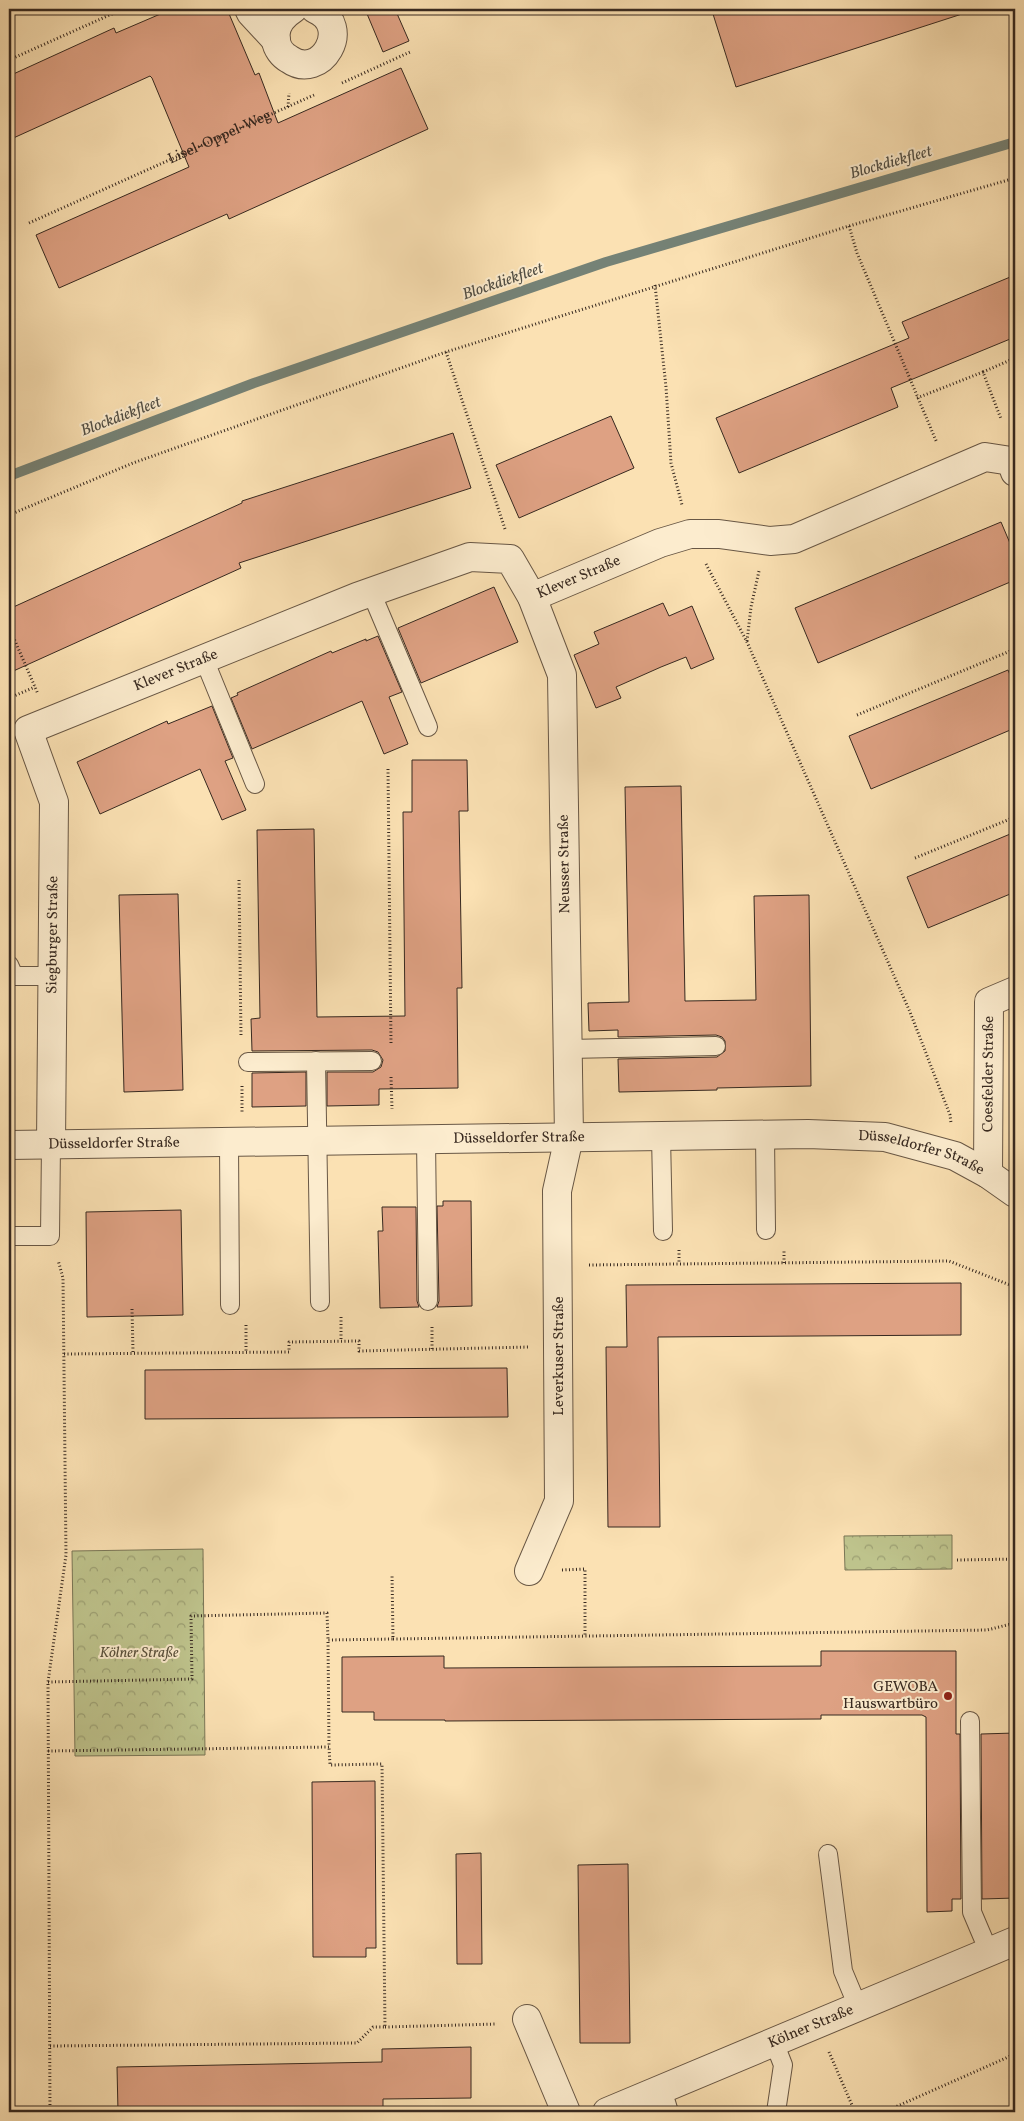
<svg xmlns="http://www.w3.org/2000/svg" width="1024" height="2121" viewBox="0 0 1024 2121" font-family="Vollkorn,serif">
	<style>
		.park { fill: url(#park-crowns); stroke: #7a7656 }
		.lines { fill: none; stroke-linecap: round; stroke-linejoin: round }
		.stream { stroke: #758276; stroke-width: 10 }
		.building { fill: #dea183; stroke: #372920 }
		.lane-casing { stroke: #685745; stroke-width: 20 }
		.street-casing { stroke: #685745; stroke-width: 30 }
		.path { stroke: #372920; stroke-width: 3; stroke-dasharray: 1 2.5; stroke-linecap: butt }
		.lane { stroke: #fcecce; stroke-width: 18 }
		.street { stroke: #fcecce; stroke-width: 28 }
		.poi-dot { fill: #8f2418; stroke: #fcecce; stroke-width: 2 }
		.labels { text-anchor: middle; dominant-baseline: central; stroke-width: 4; stroke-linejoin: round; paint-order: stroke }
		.street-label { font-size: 15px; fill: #372920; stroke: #fcecce }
		.park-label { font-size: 15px; font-style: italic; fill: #59503b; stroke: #fcecce }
		.poi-label { font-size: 15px; fill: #372920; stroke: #fcecce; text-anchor: end }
		.water-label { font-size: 16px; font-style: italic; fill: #514e44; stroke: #fcecce }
	</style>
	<defs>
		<pattern id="park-crowns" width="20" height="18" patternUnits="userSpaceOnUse" patternTransform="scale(1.25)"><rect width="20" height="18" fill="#bec38c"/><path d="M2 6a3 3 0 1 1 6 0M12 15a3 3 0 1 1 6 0" fill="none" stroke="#9b9e72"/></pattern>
	</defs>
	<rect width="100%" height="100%" fill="#fbe1b3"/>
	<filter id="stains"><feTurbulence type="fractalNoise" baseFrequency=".004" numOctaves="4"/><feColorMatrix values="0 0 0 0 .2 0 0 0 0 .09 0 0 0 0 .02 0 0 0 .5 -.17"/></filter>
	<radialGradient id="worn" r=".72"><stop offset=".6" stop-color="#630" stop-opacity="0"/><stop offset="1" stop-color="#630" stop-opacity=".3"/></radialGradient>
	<g class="park">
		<polygon points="952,1535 952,1569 845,1570 844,1536"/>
		<polygon points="203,1549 205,1755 75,1756 72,1551"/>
	</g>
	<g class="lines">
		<polyline class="stream" points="9,476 254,383 606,262 1015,142"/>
	</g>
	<g class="building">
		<polygon points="172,9 227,9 255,75 259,73 278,123 401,68 428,129 229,219 227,214 59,288 36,235 189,167 152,78 150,76 9,140 9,76 114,28 116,33"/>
		<polygon points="365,9 395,9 409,41 383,52"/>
		<polygon points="729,9 961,9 962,14 736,87 713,14"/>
		<polygon points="1015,275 1015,337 891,388 898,407 739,473 716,418 909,338 902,322"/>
		<polygon points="611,416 634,468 519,518 496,465"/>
		<polygon points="453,433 471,488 239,563 241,568 9,673 9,609 242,503 242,501"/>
		<polygon points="1001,522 1015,555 1015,580 818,663 795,608"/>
		<polygon points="494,587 518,642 421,683 398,628"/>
		<polygon points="663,603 669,616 692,606 714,659 691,669 686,657 661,667 616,687 621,698 596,708 574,655 599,644 594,632"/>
		<polygon points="378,636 402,692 389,697 408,744 384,754 362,701 252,749 231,698 238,695 237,693 331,651 332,653 366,639 366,641"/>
		<polygon points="1008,670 1015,687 1015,728 871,789 849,736"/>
		<polygon points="212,706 233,758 225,761 246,810 222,820 200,769 100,814 77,762 167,721 168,724"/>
		<polygon points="412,760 467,760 468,811 459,811 462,988 457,988 458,1088 379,1089 379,1105 327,1106 327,1072 373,1072 381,1067 383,1060 378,1052 372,1050 252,1051 251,1019 260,1018 257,830 314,829 317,1017 405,1016 403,812 412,812"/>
		<polygon points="681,786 685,1001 756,1000 754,896 809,895 811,1086 717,1088 717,1090 619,1092 618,1059 717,1057 725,1051 725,1041 722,1037 716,1035 618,1037 618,1030 589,1031 588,1003 629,1002 625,787"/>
		<polygon points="1015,832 1015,892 928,928 907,877"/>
		<polygon points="178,894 183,1090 124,1092 119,895"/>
		<polygon points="306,1072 306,1106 252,1107 252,1073"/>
		<polygon points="443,1201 471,1201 472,1306 437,1307 439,1301 437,1206 443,1206"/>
		<polygon points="382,1207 416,1207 417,1301 419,1307 380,1308 378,1231 383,1231"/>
		<polygon points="181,1210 183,1315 87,1317 86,1212"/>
		<polygon points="961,1283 961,1335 658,1337 660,1527 608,1527 606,1347 627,1347 626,1285"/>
		<polygon points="507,1368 508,1417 145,1419 145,1370"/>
		<polygon points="821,1651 956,1651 956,1734 960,1734 961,1899 952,1899 952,1911 927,1912 926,1717 922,1715 821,1715 821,1719 445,1721 445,1720 374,1720 374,1712 342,1712 342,1657 444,1656 444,1668 821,1666"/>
		<polygon points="1015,1733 1015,1898 982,1899 981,1734"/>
		<polygon points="375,1781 376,1948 366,1948 366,1957 313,1957 312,1782"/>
		<polygon points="481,1853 482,1964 457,1964 456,1854"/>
		<polygon points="628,1864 630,2043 580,2043 578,1865"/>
		<polygon points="471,2047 471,2098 383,2099 383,2112 118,2112 117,2067 382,2062 382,2049"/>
	</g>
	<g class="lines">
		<defs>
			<g id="lane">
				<polyline points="371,592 428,727"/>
				<polyline points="204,659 255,784"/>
				<polyline points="9,965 14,976 53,976"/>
				<polyline points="568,1049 716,1046"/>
				<polyline points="316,1061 320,1302"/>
				<polyline points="248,1062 372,1061"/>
				<polyline points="765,1135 766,1230"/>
				<polyline points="661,1136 663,1231"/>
				<polyline points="426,1139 428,1301"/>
				<polyline points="229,1142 230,1305"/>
				<polyline points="9,1236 50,1236 51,1144"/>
				<polyline points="970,1721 972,1912 989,1952"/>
				<polyline points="828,1854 843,1971 858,2007"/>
				<polyline points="774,2042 783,2065 776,2112"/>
				<polyline points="662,2089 669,2112"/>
			</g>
			<g id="street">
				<polyline points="249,9 251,13 276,40"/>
				<path d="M293,9C282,16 273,26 276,41C277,48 282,55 289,59C321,82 354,26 315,9"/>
				<path id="s2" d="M51,1144L54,802L28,730L357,597L470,557L510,559L532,597L660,543L690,534H719L770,541L794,539L985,457L1011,461L1015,472"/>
				<path id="s3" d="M9,1145L808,1134L885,1137L955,1156L988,1174L1015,1193"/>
				<path id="s4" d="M988,1174L989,1002L1015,991"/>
				<polyline points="529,1571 559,1501 557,1191 569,1137 562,675 532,597"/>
				<polyline points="527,2019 566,2112"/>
				<path id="s5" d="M607,2112L1015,1941"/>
			</g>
		</defs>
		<use href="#lane" class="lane-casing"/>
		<use href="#street" class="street-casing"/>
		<g class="path">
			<polyline points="9,60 123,9"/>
			<polyline points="342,83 410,52"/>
			<polyline points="288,107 289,93"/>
			<path id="s1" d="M29,223L314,95"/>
			<polyline points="849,226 857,253 937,443"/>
			<polyline points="655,285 666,387 671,463 682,505"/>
			<polyline points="446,352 505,529"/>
			<polyline points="983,372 1015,358"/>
			<polyline points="917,398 983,372 1001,419"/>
			<polyline points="9,515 133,463 446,352 849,226 1015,178"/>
			<polyline points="706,564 747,642 910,1012 950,1115 951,1123"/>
			<polyline points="9,627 38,694"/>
			<polyline points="747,641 751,607 759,571"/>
			<polyline points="9,698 35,687"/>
			<polyline points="857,715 1015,649"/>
			<polyline points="388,769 391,1044"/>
			<polyline points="915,858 1015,817"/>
			<polyline points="239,880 241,1037"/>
			<polyline points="391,1077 392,1109"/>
			<polyline points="242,1086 242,1112"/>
			<polyline points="679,1250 679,1264"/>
			<polyline points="784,1263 784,1249"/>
			<polyline points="589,1265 949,1261 1015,1287"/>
			<polyline points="132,1309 133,1352"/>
			<polyline points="341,1317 341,1341"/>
			<polyline points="246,1325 246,1352"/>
			<polyline points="432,1349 432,1325"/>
			<polyline points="64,1354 289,1352 289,1342 359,1341 359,1351 529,1347"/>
			<polyline points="957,1560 1015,1559"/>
			<polyline points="562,1570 585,1569 585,1636"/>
			<polyline points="393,1639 987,1630 1015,1623"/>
			<polyline points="48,1682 192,1679 191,1616 327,1613 328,1640"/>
			<polyline points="48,1751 329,1747 328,1640 393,1639 392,1574"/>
			<polyline points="385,2027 497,2024"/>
			<polyline points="50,2046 357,2043 373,2027 385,2027 382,1764 330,1765 329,1747"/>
			<polyline points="829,2052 855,2112"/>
			<polyline points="50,2112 48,1682 66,1555 63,1278 58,1260"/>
			<polyline points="884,2112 1015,2054"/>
		</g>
		<use href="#lane" class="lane"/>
		<use href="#street" class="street"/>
	</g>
	<circle class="poi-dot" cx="948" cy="1696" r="5"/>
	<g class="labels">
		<g class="street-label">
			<text stroke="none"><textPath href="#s1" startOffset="209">Lisel-Oppel-Weg</textPath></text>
			<text stroke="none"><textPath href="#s2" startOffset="1028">Klever Straße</textPath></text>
			<text stroke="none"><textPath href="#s2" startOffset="578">Klever Straße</textPath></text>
			<text transform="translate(565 864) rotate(-91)">Neusser Straße</text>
			<text stroke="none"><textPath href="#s2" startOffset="209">Siegburger Straße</textPath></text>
			<text stroke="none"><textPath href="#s4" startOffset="100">Coesfelder Straße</textPath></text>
			<text stroke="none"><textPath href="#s3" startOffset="510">Düsseldorfer Straße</textPath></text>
			<text stroke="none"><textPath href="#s3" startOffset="105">Düsseldorfer Straße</textPath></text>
			<text stroke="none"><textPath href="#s3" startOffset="915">Düsseldorfer Straße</textPath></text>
			<text transform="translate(559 1356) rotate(-90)">Leverkuser Straße</text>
			<text stroke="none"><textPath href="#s5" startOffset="221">Kölner Straße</textPath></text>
		</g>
		<g class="park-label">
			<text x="139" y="1653">Kölner Straße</text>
		</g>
		<g class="poi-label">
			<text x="938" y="1687">GEWOBA<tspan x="938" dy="17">Hauswartbüro</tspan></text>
		</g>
		<g class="water-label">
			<text transform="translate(891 163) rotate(-16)">Blockdiekfleet</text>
			<text transform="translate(503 282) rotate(-19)">Blockdiekfleet</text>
			<text transform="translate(121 417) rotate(-21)">Blockdiekfleet</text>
		</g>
	</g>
	<rect width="1024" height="2121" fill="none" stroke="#fbe1b3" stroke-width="30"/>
	<rect x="10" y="10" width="1004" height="2101" fill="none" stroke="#372920" stroke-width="2.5"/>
	<rect x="15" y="15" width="994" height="2091" fill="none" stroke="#372920"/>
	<rect width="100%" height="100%" filter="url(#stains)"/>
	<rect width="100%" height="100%" fill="url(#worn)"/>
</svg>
